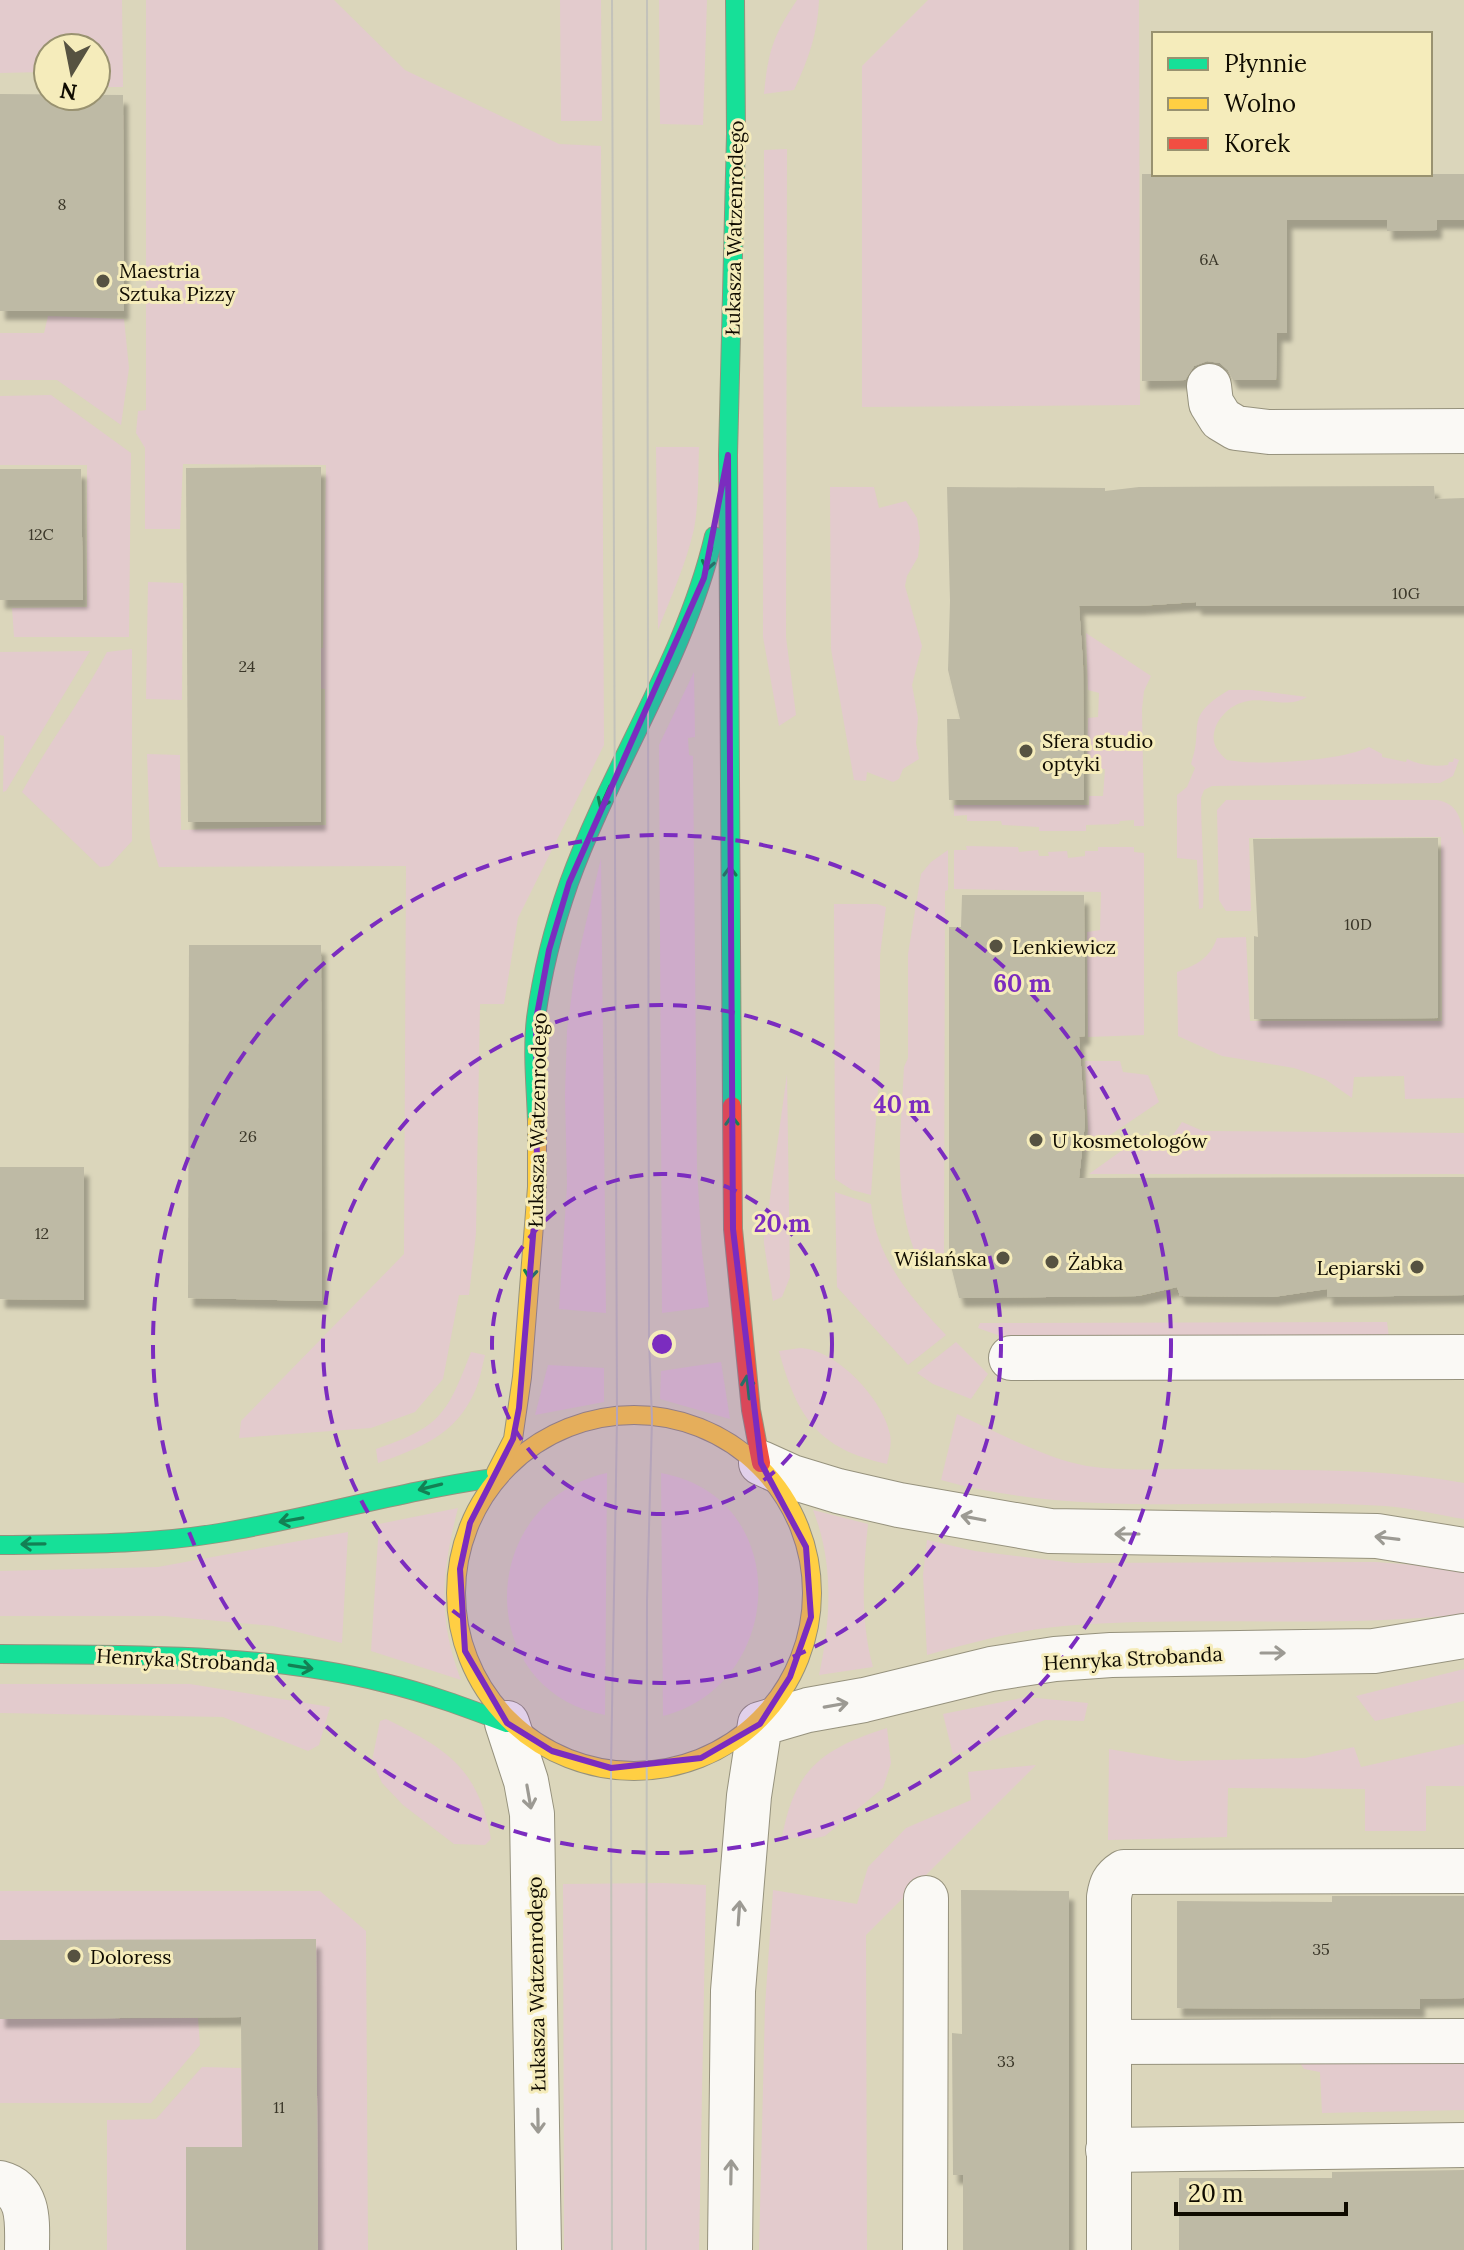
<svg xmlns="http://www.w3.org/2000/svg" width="1464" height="2250" viewBox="0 0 1464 2250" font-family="Lora,serif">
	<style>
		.green { fill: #e3cbcd }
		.building { fill: #bebaa5; filter: url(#shadow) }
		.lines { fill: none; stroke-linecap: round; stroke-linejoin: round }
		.street-casing { stroke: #96927d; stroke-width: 46 }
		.fast-casing { stroke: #96927d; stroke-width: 20 }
		.slow-casing { stroke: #96927d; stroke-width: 20 }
		.jam-casing { stroke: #96927d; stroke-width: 20 }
		.street { stroke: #faf9f5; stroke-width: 44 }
		.fast { stroke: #16e098; stroke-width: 18 }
		.slow { stroke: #ffcf43; stroke-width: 18 }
		.jam { stroke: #f24e42; stroke-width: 18 }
		.tram { stroke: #c3c2ba; stroke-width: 2 }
		.oneway { stroke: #138054 }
		.oneway2 { stroke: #9c9a93 }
		.marked { fill: #7b2cbf; fill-opacity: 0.2; stroke: #7b2cbf; stroke-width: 6; stroke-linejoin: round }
		.ring { fill: none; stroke: #7b2cbf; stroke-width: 4; stroke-dasharray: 14 10 }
		.poi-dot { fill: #565241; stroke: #f5ecbb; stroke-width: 3 }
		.labels { text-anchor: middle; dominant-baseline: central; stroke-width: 6; stroke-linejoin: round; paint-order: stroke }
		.number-label { font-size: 16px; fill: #3b3729 }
		.street-label { font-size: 20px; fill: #0f0b00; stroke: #f5ecbb }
		.poi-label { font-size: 20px; fill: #0f0b00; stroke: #f5ecbb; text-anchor: start }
		.centre { fill: #7b2cbf; stroke: #f5ecbb; stroke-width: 4 }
		.ring-label { font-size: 24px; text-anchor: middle; font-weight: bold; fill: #7b2cbf; stroke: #f5ecbb; stroke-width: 6; stroke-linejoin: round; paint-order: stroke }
	</style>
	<defs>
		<filter id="shadow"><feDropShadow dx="5" dy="9" stdDeviation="2" flood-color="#0004"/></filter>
	</defs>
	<rect width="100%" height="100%" fill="#dbd6bb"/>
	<g class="green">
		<polygon points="0,0 122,0 123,87 96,87 96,48 48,48 48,87 44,72 0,73"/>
		<polygon points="146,0 334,0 405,70 559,144 601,146 604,745 518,918 504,1004 480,1004 476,1233 469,1295 459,1295 443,1379 415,1412 371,1428 239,1438 241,1421 404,1254 406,866 159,867 150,838 147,754 180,755 181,830 326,825 325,689 311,687 311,648 323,648 326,465 183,464 180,529 145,529 145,448 136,433 138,411 146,410"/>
		<polygon points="560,0 601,0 602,121 561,121"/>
		<polygon points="659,0 707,0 703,125 660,124"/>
		<path d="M797,0H819C818,33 808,60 794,90L764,94C768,51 773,36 797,0Z"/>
		<polygon points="928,0 1139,0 1140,405 862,407 862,66"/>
		<polygon points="787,149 786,637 796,715 779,726 763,637 764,150"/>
		<polygon points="48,316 124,319 129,368 121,425 57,380 0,380 0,333 44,333"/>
		<polygon points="51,395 131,453 129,637 14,637 12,608 87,607 87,465 0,465 0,396"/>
		<path d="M656,447H699C698,474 699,502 694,529C686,564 671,597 658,630Z"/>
		<polygon points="830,487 874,487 879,508 906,501 917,518 920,538 918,557 907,576 905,586 922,646 912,685 918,718 916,743 919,759 903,769 899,779 893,782 867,772 866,781 854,780 831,649"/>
		<polygon points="148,582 183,583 182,700 146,699"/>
		<polygon points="1086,633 1151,676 1144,691 1142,709 1144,826 1134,826 1134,820 1120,821 1119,824 1086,825 1086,831 1039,831 1039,827 1002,825 1001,821 967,821 967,815 954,816 954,805 1089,805 1089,796 1103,796 1105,769 1087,769 1088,718 1098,717 1099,693 1088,690"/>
		<path d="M132,649V841L109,866L100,867L22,792C48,744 82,700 107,652Z"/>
		<polygon points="90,651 6,791 3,792 4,736 0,735 0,652"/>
		<polygon points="694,672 695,737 688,738 689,755 693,756 697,1168 702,1252 709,1307 662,1313 659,745"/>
		<path d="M1229,690H1252L1307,697C1279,713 1256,687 1227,711C1220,718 1216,723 1214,733C1212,745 1218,752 1227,760C1259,766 1341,761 1369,747L1382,754V757L1406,762L1407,759C1420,765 1434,767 1448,765L1449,762H1453L1454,758L1459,760L1453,776L1440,783L1212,786L1204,790L1201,798C1201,835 1205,871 1203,908L1199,909L1197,860L1177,858V795L1187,787L1195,768L1191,764C1205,725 1182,718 1229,690Z"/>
		<path d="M1226,800H1437C1458,804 1460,817 1464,836V1098L1405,1099L1404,1076L1354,1077L1352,1098L1325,1079L1294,1068L1222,1056L1178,1036L1177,972C1197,965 1210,958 1217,938L1246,937L1250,1021H1442L1441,837L1249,838L1251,911H1226L1219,900L1217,810Z"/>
		<polygon points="966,846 1018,847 1019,852 1038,850 1039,856 1049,856 1048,852 1067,851 1068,858 1085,856 1085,851 1098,851 1098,847 1134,847 1134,852 1144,853 1144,1035 1088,1037 1087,932 1100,930 1101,892 954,889 954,850 967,850"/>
		<path d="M948,850V890L945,891L944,1253L919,1262C891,1200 901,1133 904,1067L908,1058V954L921,874L931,862Z"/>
		<polygon points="601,858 606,1313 559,1309 567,1185 565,1095 567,1030 575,970"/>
		<polygon points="834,904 877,904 886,907 880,955 880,1059 871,1195 852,1190 835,1179"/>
		<polygon points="1085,1061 1120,1061 1123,1072 1148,1075 1159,1102 1085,1152 1088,1130"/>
		<polygon points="787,1074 790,1277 782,1297 773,1301 764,1244 763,1215 768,1212"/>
		<path d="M1182,1122L1203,1131L1464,1133V1174H1089L1145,1134C1168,1143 1168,1143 1182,1122Z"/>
		<path d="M835,1192L871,1204C876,1258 910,1297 946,1335L908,1365L837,1287Z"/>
		<polygon points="1387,1322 1389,1337 1006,1338 978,1328 980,1323"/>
		<polygon points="956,1342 988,1374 971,1399 933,1384 917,1373"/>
		<path d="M800,1348C836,1349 883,1399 890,1434C892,1444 889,1454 887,1464C819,1449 797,1418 779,1351Z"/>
		<path d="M471,1352L485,1355C482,1367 480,1380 475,1391C456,1435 420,1448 378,1463L376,1449C441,1427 447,1414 471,1352Z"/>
		<polygon points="721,1362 730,1419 660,1399 661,1371"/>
		<polygon points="548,1365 604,1368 604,1402 535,1415"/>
		<path d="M957,1414C995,1431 1048,1460 1087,1466C1119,1471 1153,1469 1185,1469C1278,1471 1372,1466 1464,1483V1519C1438,1515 1412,1508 1385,1506C1237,1496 1086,1520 941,1480Z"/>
		<path d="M607,1473L605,1715C473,1691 475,1502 607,1473Z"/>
		<path d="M661,1473C794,1497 787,1684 663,1716Z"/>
		<path d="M458,1508C442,1570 437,1618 461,1680L371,1651L379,1524Z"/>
		<path d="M813,1510L868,1524C863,1572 860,1620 873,1667L819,1675C831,1620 834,1563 813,1510Z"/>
		<polygon points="348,1532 342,1643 273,1626 165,1616 0,1616 0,1571 158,1567"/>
		<path d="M927,1540L975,1551L1075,1563L1376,1562L1464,1569V1614C1331,1629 1197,1615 1064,1626C1018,1630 971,1643 927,1655L923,1575Z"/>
		<polygon points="1464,1669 1464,1701 1375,1721 1356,1696"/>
		<polygon points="0,1684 190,1684 330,1707 319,1745 308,1751 223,1717 0,1713"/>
		<polygon points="1026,1697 1088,1703 1084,1721 1045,1720 953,1755 943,1714"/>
		<path d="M386,1719C447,1749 478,1768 491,1839L485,1845L454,1844L403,1805L382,1783L372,1761L380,1721Z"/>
		<path d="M887,1728L891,1763L883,1788L825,1836L812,1839L782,1837C795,1768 822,1749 887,1728Z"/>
		<polygon points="1464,1744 1464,1786 1426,1786 1426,1831 1365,1831 1365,1789 1228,1788 1227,1837 1108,1840 1109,1749 1180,1761 1305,1758 1354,1747 1361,1767"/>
		<polygon points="1036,1765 866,1935 867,2250 759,2250 765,2006 773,1890 857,1904 868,1867 906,1828 971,1800 968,1772"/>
		<polygon points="663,1883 706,1885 699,2250 564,2250 563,1884"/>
		<polygon points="0,1891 320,1891 366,1931 368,2250 318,2250 316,1939 0,1941"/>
		<polygon points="198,2018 200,2045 151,2103 0,2103 0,2019"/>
		<polygon points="1296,2057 1464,2058 1464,2110 1322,2113 1320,2072 1304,2069"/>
		<polygon points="202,2067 241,2068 242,2147 186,2148 186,2250 107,2250 107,2120 156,2119"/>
	</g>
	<g class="building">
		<polygon points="0,94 123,95 124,311 0,311"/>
		<polygon points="1142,174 1464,174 1464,220 1437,220 1437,230 1387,231 1387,220 1287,220 1287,333 1277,333 1276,380 1233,380 1228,370 1220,363 1207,361 1194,366 1185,380 1142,381"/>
		<polygon points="321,467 321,822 188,822 186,468"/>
		<polygon points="0,469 81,469 83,600 0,600"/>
		<polygon points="1434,486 1435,499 1464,498 1464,606 1196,606 1196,602 1138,606 1079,606 1083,664 1084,800 949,800 947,719 960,719 948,670 950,601 947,487 1105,488 1105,491 1139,487"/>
		<polygon points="1438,838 1438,1018 1254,1019 1254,936 1258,937 1253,839"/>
		<polygon points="962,895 1084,895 1085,1036 1079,1037 1085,1123 1079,1178 1464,1177 1464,1295 1327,1297 1327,1289 1273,1297 1180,1296 1177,1287 1138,1296 959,1298 949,1258 949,927 961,927"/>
		<polygon points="189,945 321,945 322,1301 188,1298"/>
		<polygon points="0,1167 84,1167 84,1300 0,1299"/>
		<polygon points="961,1890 1069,1891 1069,2250 963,2250 963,2175 953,2175 952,2033 962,2034"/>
		<polygon points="1332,1896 1464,1896 1464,1998 1420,1999 1420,2009 1177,2008 1177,1901 1332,1902"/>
		<polygon points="316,1939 318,2250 186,2250 186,2147 242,2147 241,2017 0,2019 0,1940"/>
		<polygon points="1464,2170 1464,2250 1179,2250 1179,2178 1332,2178 1332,2172"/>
	</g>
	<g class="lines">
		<defs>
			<g id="street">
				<polyline points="1209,386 1211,403 1221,419 1236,428 1269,432 1464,431"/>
				<polyline points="1011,1358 1464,1357"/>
				<polyline points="761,1463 792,1477 838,1491 899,1505 1050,1531 1377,1536 1464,1550"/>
				<polyline points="507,1723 526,1781 532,1814 539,2250"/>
				<polyline points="1109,2042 1464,2041"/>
				<polyline points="1108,2150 1464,2145"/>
				<path d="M0,2183C31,2191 27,2224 27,2250"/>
				<polyline points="730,2250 733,1991 749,1796 760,1724 808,1710 864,1700 991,1669 1055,1659 1111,1655 1374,1651 1464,1636"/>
				<polyline points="925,2250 926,1898"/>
				<path d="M1109,2250V1897C1111,1885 1113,1879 1124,1872L1464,1871"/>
			</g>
			<g id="fast">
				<polyline points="732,1106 728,455 736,134 735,0"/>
				<path d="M537,1121C536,1088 532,1052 536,1018C542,973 554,926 569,883C612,764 685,659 714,536"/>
				<path d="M0,1545C73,1544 147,1545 219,1533C311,1518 401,1491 494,1478"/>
				<path d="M0,1654C128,1655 260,1652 385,1683C427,1693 467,1708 507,1723"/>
			</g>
			<g id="slow">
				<circle cx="634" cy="1593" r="178"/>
				<polyline points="496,1472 513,1439 522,1377 537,1187 537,1121"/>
			</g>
			<polyline id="jam" points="732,1106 733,1229 751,1410 761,1463"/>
		</defs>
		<use href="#street" class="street-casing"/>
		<use href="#fast" class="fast-casing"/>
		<use href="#slow" class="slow-casing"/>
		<use href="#jam" class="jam-casing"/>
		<use href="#street" class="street"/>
		<use href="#fast" class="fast"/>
		<use href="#slow" class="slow"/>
		<use href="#jam" class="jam"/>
		<g class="tram">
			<polyline points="612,0 617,1420 611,1768 612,2250"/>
			<polyline points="646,2250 647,1601 652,1420 649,1339 647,0"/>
		</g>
	</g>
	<defs><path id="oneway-shaft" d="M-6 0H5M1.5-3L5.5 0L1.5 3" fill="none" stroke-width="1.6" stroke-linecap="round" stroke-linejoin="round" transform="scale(2)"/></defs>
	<g class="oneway">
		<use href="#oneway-shaft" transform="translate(709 559) rotate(103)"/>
		<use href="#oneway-shaft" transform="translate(605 797) rotate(114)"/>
		<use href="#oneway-shaft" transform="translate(730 878) rotate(-90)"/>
		<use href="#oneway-shaft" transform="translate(732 1127) rotate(-91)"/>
		<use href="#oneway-shaft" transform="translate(531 1268) rotate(96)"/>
		<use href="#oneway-shaft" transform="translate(748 1387) rotate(-96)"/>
		<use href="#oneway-shaft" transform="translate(430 1487) rotate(166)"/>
		<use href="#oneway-shaft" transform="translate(291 1520) rotate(170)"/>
		<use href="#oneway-shaft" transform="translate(33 1544) rotate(179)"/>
		<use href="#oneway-shaft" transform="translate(301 1667) rotate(9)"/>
	</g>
	<g class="oneway2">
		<use href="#oneway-shaft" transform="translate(973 1518) rotate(-169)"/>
		<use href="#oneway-shaft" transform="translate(1127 1534) rotate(180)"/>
		<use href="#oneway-shaft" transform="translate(1387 1538) rotate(-173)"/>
		<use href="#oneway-shaft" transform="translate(1273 1653)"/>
		<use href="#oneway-shaft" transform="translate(836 1705) rotate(-10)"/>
		<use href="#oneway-shaft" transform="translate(529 1797) rotate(80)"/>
		<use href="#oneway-shaft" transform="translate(739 1913) rotate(-86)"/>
		<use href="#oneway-shaft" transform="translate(538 2121) rotate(89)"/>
		<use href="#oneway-shaft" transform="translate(731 2172) rotate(-89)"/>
	</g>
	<path class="marked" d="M728,455L733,1229L761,1463L806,1547L811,1617L790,1677L760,1724L701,1758L611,1768L552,1751L507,1723L465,1651L460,1569L470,1523L513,1439L519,1408L537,1187L536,1020L549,950L569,883L704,578Z"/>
	<g class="ring">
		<circle cx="662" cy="1344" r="170"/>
		<circle cx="662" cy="1344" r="339"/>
		<circle cx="662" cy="1344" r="509"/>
	</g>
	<g class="poi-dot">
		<circle cx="103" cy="281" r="8"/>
		<circle cx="1026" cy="751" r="8"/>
		<circle cx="996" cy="946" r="8"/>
		<circle cx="1036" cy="1140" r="8"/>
		<circle cx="1003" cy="1258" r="8"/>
		<circle cx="1052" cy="1262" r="8"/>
		<circle cx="1417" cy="1267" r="8"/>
		<circle cx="74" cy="1956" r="8"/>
	</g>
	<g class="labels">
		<g class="number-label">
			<text x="62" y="204">8</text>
			<text x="1209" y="259">6A</text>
			<text x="41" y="534">12C</text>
			<text x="1406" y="593">10G</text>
			<text x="247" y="666">24</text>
			<text x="1358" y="924">10D</text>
			<text x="248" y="1136">26</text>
			<text x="42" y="1233">12</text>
			<text x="1321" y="1949">35</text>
			<text x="1006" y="2061">33</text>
			<text x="279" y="2107">11</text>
		</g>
		<g class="street-label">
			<text transform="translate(734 228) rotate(-89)">Łukasza Watzenrodego</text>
			<text transform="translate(537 1120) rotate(-89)">Łukasza Watzenrodego</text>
			<text transform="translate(1133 1658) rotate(-3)">Henryka Strobanda</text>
			<text transform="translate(186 1660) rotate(3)">Henryka Strobanda</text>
			<text transform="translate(536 1984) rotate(-91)">Łukasza Watzenrodego</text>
		</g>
		<g class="poi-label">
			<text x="119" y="270">Maestria<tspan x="119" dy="23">Sztuka Pizzy</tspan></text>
			<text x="1042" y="740">Sfera studio<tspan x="1042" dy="23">optyki</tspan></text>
			<text x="1012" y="946">Lenkiewicz</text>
			<text x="1052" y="1140">U kosmetologów</text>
			<text x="987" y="1258" text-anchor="end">Wiślańska</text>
			<text x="1068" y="1262">Żabka</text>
			<text x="1401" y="1267" text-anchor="end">Lepiarski</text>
			<text x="90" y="1956">Doloress</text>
		</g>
	</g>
	<circle cx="662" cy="1344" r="12" class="centre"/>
	<g class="ring-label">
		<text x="1022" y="992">60 m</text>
		<text x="902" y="1113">40 m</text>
		<text x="782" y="1232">20 m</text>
	</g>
	<rect x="1152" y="32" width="280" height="144" fill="#f5ecbb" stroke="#999270" stroke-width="2"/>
	<rect x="1168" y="58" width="40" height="12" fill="#16e098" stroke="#999270" stroke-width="2"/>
	<text x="1224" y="72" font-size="24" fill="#0f0b00">Płynnie</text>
	<rect x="1168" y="98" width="40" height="12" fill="#ffcf43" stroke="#999270" stroke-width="2"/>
	<text x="1224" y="112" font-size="24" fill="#0f0b00">Wolno</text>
	<rect x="1168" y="138" width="40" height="12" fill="#f24e42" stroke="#999270" stroke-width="2"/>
	<text x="1224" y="152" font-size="24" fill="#0f0b00">Korek</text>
	<g transform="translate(72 72) rotate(190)"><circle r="38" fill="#f5ecbb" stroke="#999270" stroke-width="2"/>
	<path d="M0-6L14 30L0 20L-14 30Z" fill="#565241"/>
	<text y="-12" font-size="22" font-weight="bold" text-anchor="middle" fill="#0f0b00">N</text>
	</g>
	<path d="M1176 2202v12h170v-12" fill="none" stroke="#0f0b00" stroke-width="4"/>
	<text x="1188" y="2202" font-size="24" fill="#0f0b00" stroke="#f5ecbb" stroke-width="6" paint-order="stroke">20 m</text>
</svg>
